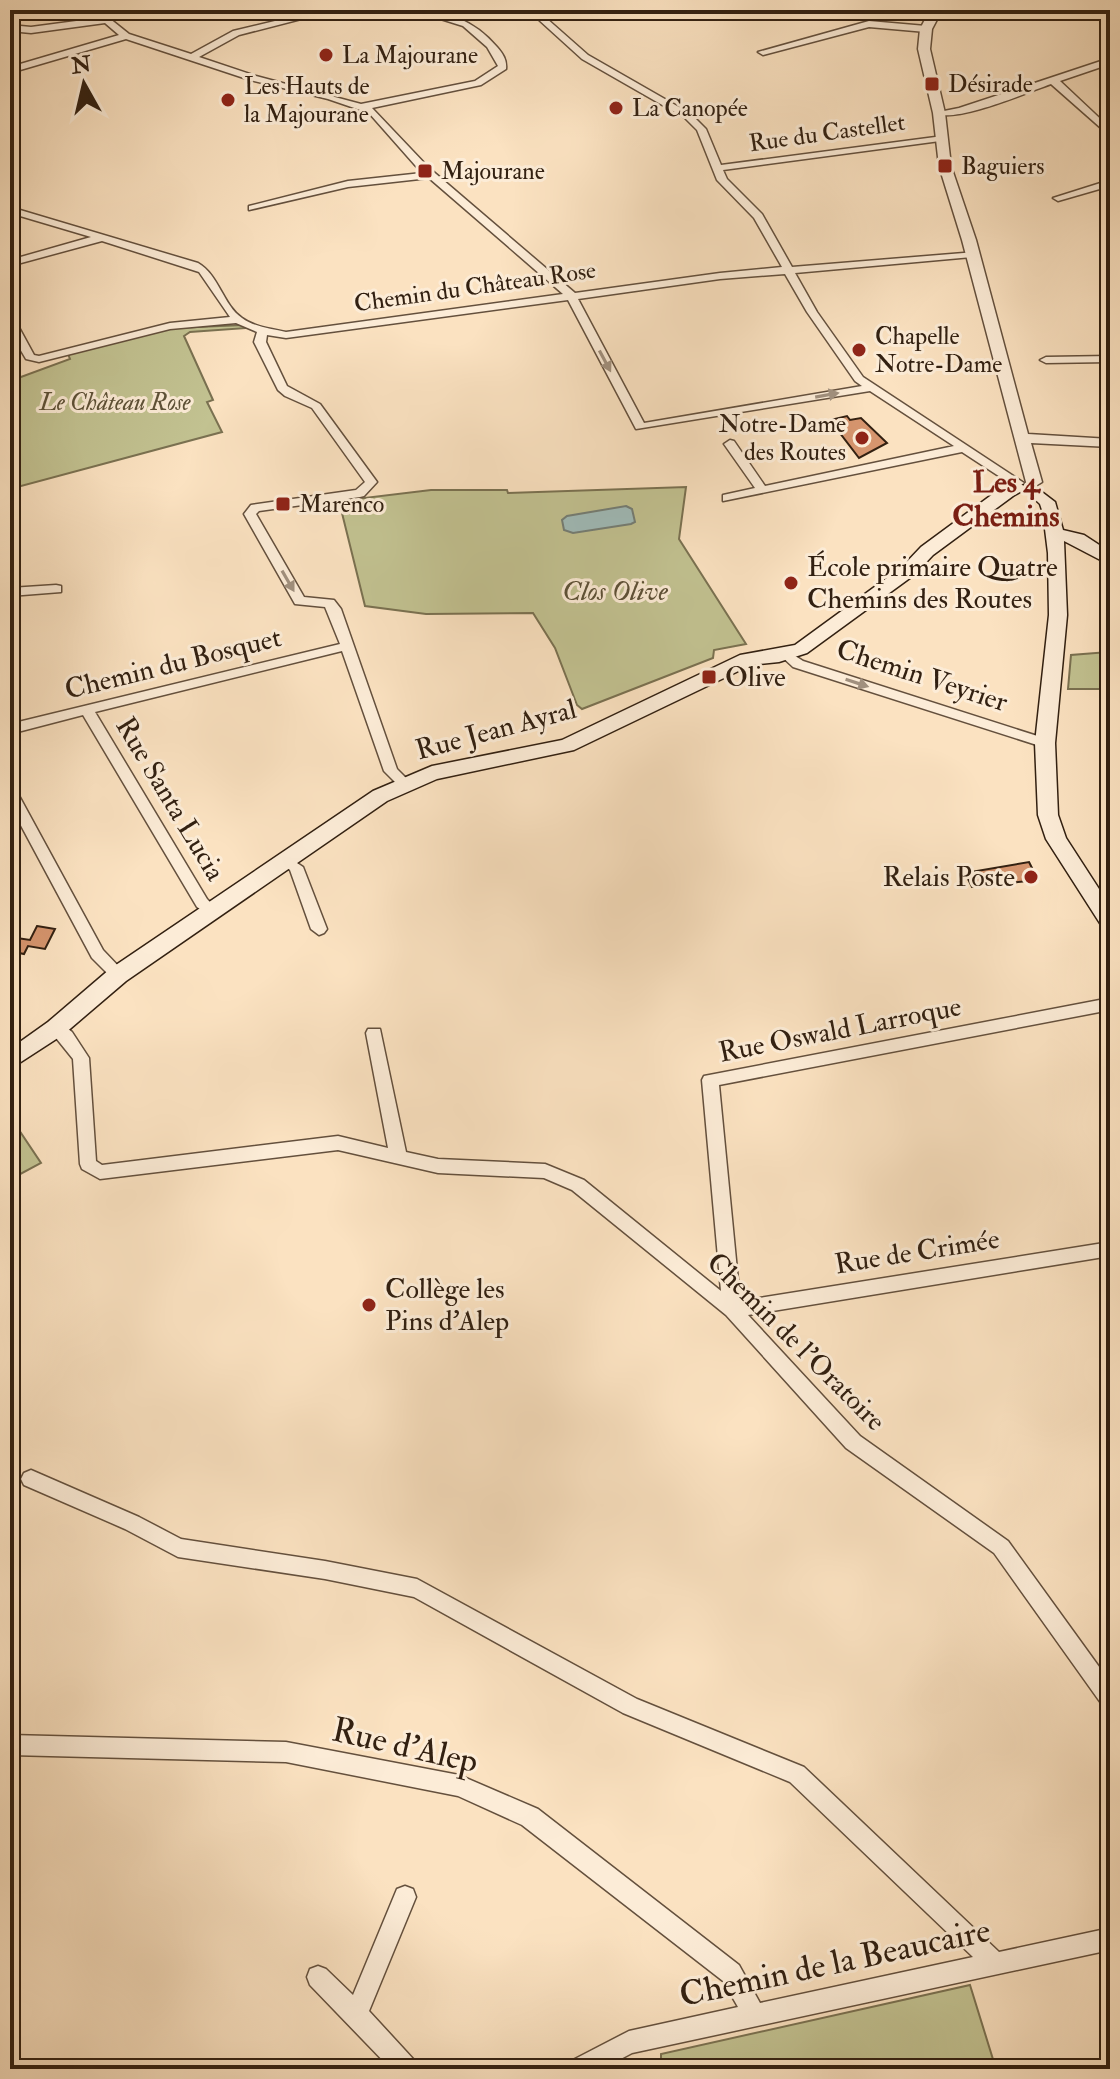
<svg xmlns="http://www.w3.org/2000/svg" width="1120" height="2079" viewBox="0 0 1120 2079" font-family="'IM FELL Double Pica',serif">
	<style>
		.green { fill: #c2c291; stroke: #7a7151; stroke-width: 2 }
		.water { fill: #a0bcba; stroke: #747e76; stroke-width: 2 }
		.building { fill: #d6956e; stroke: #322011; stroke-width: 2 }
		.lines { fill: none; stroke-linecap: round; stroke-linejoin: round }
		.minor-casing { stroke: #64503d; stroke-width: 3 }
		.tertiary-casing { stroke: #64503d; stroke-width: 3 }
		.secondary-casing { stroke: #322011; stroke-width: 3 }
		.minor { fill: #fcecd7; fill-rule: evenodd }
		.tertiary { fill: #fcecd7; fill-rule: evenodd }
		.secondary { fill: #fcecd7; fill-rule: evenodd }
		.oneway { fill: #a1907e }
		.poi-dot { fill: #8f2418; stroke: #fcecd7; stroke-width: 3 }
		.labels { text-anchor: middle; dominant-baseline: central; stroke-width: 6; stroke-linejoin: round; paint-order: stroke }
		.far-poi-label { font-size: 24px; fill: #322011; stroke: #fcecd7; text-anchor: start }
		.far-street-label { font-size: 24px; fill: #322011; stroke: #fcecd7 }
		.far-park-label { font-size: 24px; font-style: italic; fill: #5d5137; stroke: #fcecd7 }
		.poi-label { font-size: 28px; fill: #322011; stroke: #fcecd7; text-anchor: start }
		.park-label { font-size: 28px; font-style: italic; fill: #5d5137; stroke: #fcecd7 }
		.street-label { font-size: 28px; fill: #322011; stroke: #fcecd7 }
		.far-district-label { font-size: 30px; font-weight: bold; fill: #7a1f14; stroke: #fcecd7 }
		.near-street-label { font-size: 34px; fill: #322011; stroke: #fcecd7 }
	</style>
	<rect width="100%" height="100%" fill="#fbe2c1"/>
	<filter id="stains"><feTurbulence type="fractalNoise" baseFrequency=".0025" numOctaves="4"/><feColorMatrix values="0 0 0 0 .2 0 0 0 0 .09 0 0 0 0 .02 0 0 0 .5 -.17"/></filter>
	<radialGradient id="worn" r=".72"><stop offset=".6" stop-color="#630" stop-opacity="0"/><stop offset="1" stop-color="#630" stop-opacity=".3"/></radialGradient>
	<g class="green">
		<polygon points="244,325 247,328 190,332 184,336 213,400 207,402 222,432 10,489 10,381 70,359 68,354 173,328"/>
		<polygon points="686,487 679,539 746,644 714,650 713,658 582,709 577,705 555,648 533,613 426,614 365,606 339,501 431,490 507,490 508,493"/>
		<polygon points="1108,652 1110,689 1068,689 1071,655"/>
		<polygon points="11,1118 41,1163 11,1179 10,1118"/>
		<polygon points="970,1985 996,2069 661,2069 661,2054"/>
	</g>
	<polygon class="water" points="626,506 632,509 635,522 631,524 573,533 564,530 562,520 567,516"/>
	<g class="building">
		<polygon points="847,416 850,420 861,418 887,443 859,458 830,420"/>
		<polygon points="1029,862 1038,880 972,887 965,873"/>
		<polygon points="37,926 55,929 45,949 28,946 24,954 10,951 10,937 30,940"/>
	</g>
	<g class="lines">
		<defs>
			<g id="minor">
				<path d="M90,10H99L129,34L191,54L233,31L321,10H336L239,35L199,57L256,76L361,104L475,81L498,66L487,47L463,26L412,10C446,10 474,20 497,47C503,54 507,60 506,69L481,85L372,108L429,168L575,293L720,273L782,267L754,218L717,180L697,130L685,118L582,59L528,10H537L588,55L691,114L706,129L721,165L943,136V140L940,141L723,170L727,179L762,214L792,267L976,252V256L972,257L795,273L817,312L863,377L1024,483L1018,487L1014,486L962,452L723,501V495L755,488L724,444L730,440L734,441L765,486L954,446L870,391L636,429L568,300L286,338L267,335L266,342L287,386L320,404L377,482L364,496L360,497L259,511L256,514L304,597L334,600L341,609L397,769L411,783L409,786H399L384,771L342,651L95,712L207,899L220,912L212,917L197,907L83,715L10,734V724L340,644L325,607L295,604L244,514L251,505L356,490L365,482L312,408L285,396L278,390L254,342L257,332L236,323L170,329L39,362L26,359L10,332V319L16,322L34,355L39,356L170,323L230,317L199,272L102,241L10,266V260L91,237L10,213V207L198,263C219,275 223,305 242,318C254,327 272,329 286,332L563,294L429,178L348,187L249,210V206L348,181L422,173L369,113L328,99L250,80L126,39L10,73V67L119,35L105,23L31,33L10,31V25L31,27L99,18ZM785,274L807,312L855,381L862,386L644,423L578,299L720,279Z"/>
				<polygon points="869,21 926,26 931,29 926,32 869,27 763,55 758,52"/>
				<path d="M1110,58V64L1060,81L1110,128V136L1051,84C1028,92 955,124 934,113L959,108Z"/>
				<polygon points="1110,180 1110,186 1058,201 1053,198"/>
				<polygon points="1110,356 1110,362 1046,363 1040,360 1046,357"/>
				<polygon points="56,585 61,586 61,592 10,596 10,588"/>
				<polygon points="786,650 803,661 1050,740 1052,743 1050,746 1040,746 793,667 779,654"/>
				<polygon points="10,787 17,792 103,950 123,971 126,975 123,979 113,979 92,958 10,805"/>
				<polygon points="285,855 303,867 327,929 324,933 319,935 311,929 290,870 278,860"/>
				<polygon points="1110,998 1110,1010 719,1085 740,1301 1110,1242 1110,1256 748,1315 860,1436 1008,1541 1110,1682 1110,1709 1103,1706 994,1553 846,1448 726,1315 572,1190 544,1178 438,1173 338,1150 100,1179 82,1169 80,1164 73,1059 48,1028 50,1024 62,1024 72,1032 89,1058 96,1161 102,1165 338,1136 388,1148 366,1033 368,1029 380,1029 406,1152 438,1159 545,1164 584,1180 721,1291 702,1080 704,1076"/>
				<polygon points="31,1470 139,1517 181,1539 325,1561 417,1579 637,1699 804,1767 999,1952 1110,1928 1110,1950 632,2053 602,2069 567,2069 571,2061 629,2031 738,2007 723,1981 522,1825 458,1796 286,1762 10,1755 10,1735 286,1742 459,1775 538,1809 739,1965 760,2003 973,1957 790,1782 623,1713 414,1597 325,1579 178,1557 125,1529 24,1485 21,1479 24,1473"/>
				<polygon points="405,1886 413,1889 416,1897 369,2011 415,2061 419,2069 391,2069 310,1985 307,1977 310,1969 318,1966 326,1969 353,1995 397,1889"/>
			</g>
			<polygon id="tertiary" points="930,10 942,10 932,29 930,49 945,113 951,166 976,240 1028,434 1110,439 1110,447 1031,443 1042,482 1034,487 1026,482 962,240 939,166 933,113 918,49 920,29"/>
			<g id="secondary">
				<polygon points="1019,483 1027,488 1013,496 933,555 914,575 807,653 779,662 751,665 574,750 437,779 387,801 126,981 64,1034 10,1069 10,1049 48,1022 110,969 373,791 432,766 562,740 740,655 795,645 902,567 921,547 1001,488"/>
				<polygon points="1034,486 1055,502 1063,530 1084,535 1110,552 1110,565 1064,541 1067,615 1055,743 1058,815 1066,838 1110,906 1110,931 1103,928 1046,839 1038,815 1035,743 1049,615 1048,553 1043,513 1040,504 1026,491"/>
			</g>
		</defs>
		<use href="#minor" class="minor-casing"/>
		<use href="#tertiary" class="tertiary-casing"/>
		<use href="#secondary" class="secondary-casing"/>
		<use href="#minor" class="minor"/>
		<use href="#tertiary" class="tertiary"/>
		<use href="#secondary" class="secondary"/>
	</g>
	<defs><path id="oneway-solid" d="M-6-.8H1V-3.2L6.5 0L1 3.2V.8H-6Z" transform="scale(2)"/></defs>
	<g class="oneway">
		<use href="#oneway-solid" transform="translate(605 361) rotate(62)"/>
		<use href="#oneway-solid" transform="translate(827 395) rotate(-10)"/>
		<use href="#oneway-solid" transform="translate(288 581) rotate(60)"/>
		<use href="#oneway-solid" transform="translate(857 683) rotate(18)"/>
	</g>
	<g class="poi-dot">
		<circle cx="326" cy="55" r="8"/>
		<rect x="924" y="76" width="16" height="16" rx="4"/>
		<circle cx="228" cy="100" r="8"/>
		<circle cx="616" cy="108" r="8"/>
		<rect x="937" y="158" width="16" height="16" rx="4"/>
		<rect x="417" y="163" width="16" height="16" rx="4"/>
		<circle cx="859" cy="350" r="8"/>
		<circle cx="862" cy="438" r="8"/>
		<rect x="275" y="496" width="16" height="16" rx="4"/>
		<circle cx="791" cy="583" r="8"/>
		<rect x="701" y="669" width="16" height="16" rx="4"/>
		<circle cx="1031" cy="877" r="8"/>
		<circle cx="369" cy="1305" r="8"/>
	</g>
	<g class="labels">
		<g class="far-poi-label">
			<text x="342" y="55">La Majourane</text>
			<text x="948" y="84">Désirade</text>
			<text x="244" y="86">Les Hauts de<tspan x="244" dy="28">la Majourane</tspan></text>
			<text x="632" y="108">La Canopée</text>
			<text x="961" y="166">Baguiers</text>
			<text x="441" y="171">Majourane</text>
			<text x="875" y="336">Chapelle<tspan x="875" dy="28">Notre-Dame</tspan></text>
			<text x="846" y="424" text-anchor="end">Notre-Dame<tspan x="846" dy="28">des Routes</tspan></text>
			<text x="299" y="504">Marenco</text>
		</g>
		<g class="far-street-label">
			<text transform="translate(827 133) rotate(-8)">Rue du Castellet</text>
			<text transform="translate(475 287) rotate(-8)">Chemin du Château Rose</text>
		</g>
		<g class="far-park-label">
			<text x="115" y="402">Le Château Rose</text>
		</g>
		<g class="poi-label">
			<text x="807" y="567">École primaire Quatre<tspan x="807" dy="32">Chemins des Routes</tspan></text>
			<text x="725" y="677">Olive</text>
			<text x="1015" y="877" text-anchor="end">Relais Poste</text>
			<text x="385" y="1289">Collège les<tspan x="385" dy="32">Pins d'Alep</tspan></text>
		</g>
		<g class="park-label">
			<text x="615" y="591">Clos Olive</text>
		</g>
		<g class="street-label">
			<text transform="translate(173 664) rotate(-14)">Chemin du Bosquet</text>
			<text transform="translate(922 676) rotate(18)">Chemin Veyrier</text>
			<text transform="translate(496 730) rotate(-15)">Rue Jean Ayral</text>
			<text transform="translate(170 799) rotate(59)">Rue Santa Lucia</text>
			<text transform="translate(840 1030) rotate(-11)">Rue Oswald Larroque</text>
			<text transform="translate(917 1252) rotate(-9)">Rue de Crimée</text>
			<text transform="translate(796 1342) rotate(45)">Chemin de l'Oratoire</text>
		</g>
		<g class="far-district-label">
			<text x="1006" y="482">Les 4<tspan x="1006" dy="34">Chemins</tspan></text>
		</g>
		<g class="near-street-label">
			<text transform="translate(405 1746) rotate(13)">Rue d'Alep</text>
			<text transform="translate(835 1963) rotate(-12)">Chemin de la Beaucaire</text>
		</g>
	</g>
	<rect width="1120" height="2079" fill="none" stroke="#fbe2c1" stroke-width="40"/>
	<rect x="12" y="12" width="1096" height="2055" fill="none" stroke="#322011" stroke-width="4"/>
	<rect x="20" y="20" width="1080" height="2039" fill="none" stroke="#322011" stroke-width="2"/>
	<g transform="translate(84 84) rotate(352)" stroke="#fcecd7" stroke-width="6" paint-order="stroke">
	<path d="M0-6L14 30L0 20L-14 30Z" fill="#322011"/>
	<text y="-12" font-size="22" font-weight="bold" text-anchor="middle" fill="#322011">N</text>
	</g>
	<rect width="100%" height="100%" filter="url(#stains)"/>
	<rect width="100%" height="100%" fill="url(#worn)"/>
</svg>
